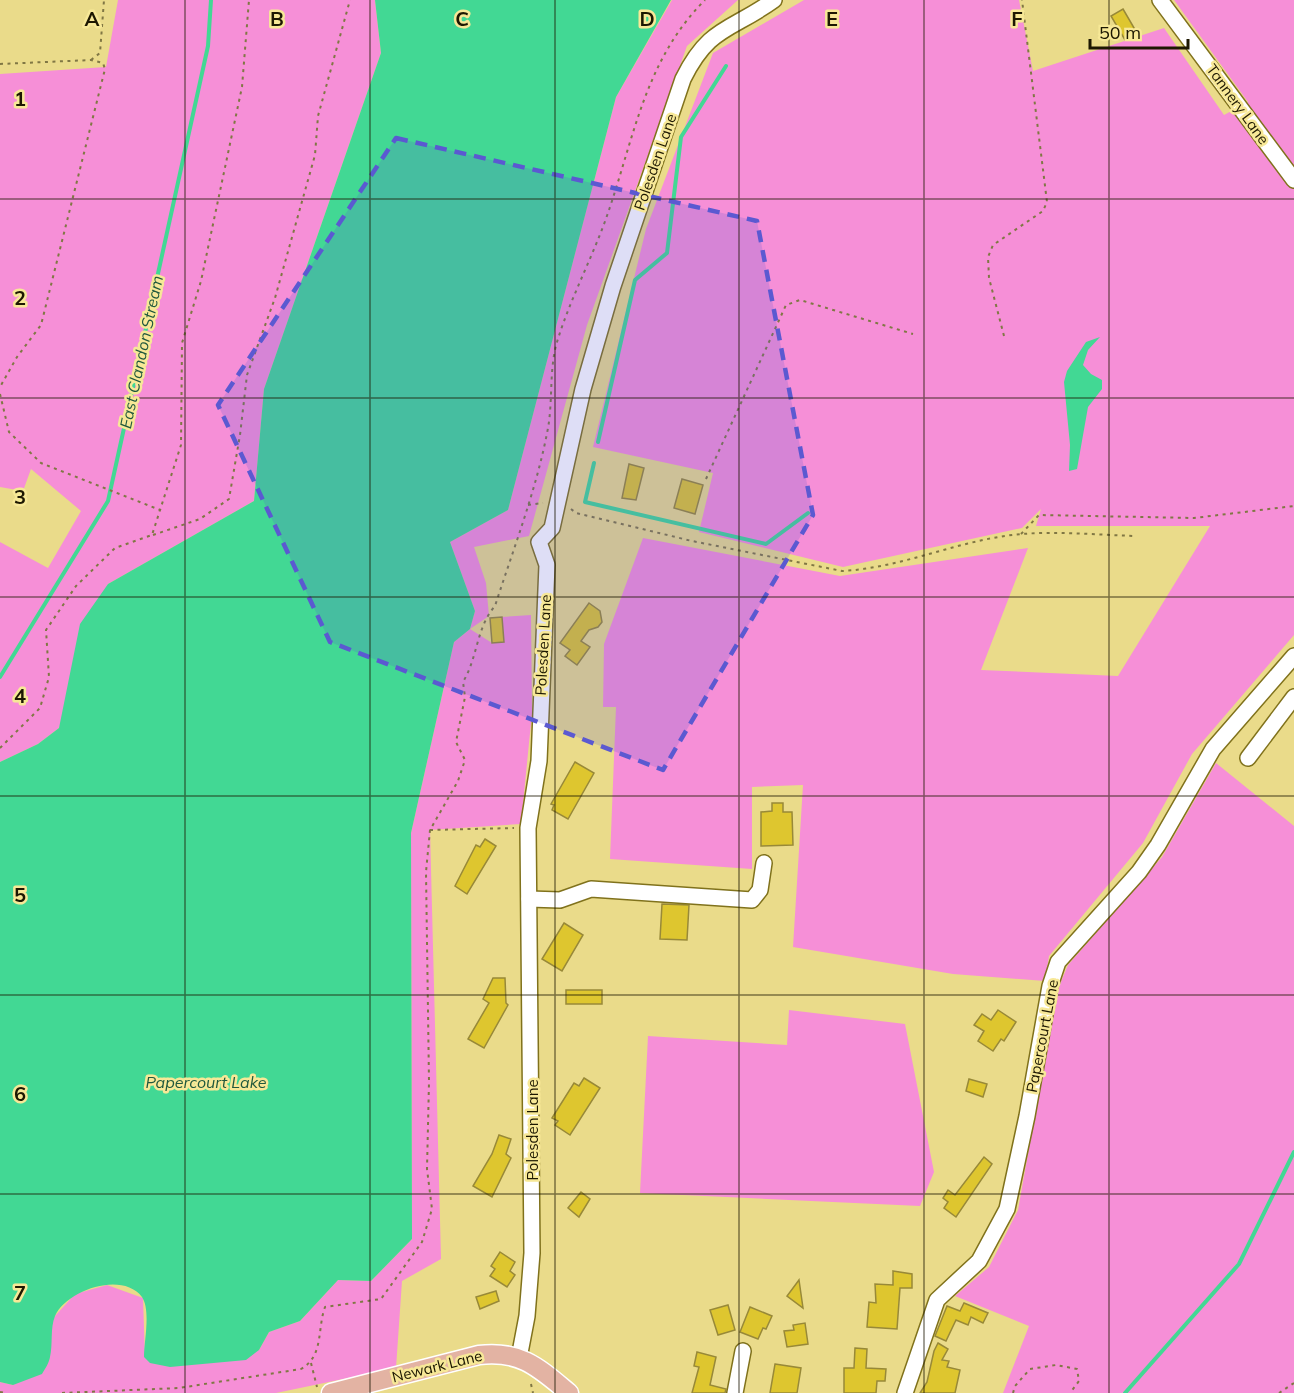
<svg xmlns="http://www.w3.org/2000/svg" width="1294" height="1393" viewBox="0 0 1294 1393" font-family="Mulish,sans-serif">
	<style>
		.green { fill: #f68fd7 }
		.water { fill: #42d894 }
		.lines { fill: none; stroke-linecap: round; stroke-linejoin: round }
		.stream { stroke: #42d894; stroke-width: 4 }
		.building { fill: #dec62f; stroke: #988938; stroke-width: 1.5 }
		.minor-casing { stroke: #80721c; stroke-width: 18 }
		.major-casing { stroke: #fff; stroke-width: 21 }
		.path { stroke: #807744; stroke-width: 2; stroke-dasharray: 3 4.5; stroke-linecap: butt }
		.minor { stroke: #fff; stroke-width: 15 }
		.major { stroke: #e3b3a3; stroke-width: 18 }
		.marked { fill: #5b59d1; fill-opacity: 0.2; stroke: #5b59d1; stroke-width: 4.5; stroke-dasharray: 12 8; stroke-linejoin: round }
		.grid { fill: none; stroke: #1c1701; stroke-width: 1.5; stroke-opacity: 0.55 }
		.labels { text-anchor: middle; dominant-baseline: central; stroke-width: 5; stroke-linejoin: round; paint-order: stroke }
		.street-label { font-size: 15px; fill: #1c1701; stroke: #f7e897 }
		.water-label { font-size: 16px; font-style: italic; fill: #20583d; stroke: #f7e897 }
		.grid-label { font-size: 20px; text-anchor: middle; font-weight: bold; fill: #1c1701; stroke: #f7e897; stroke-width: 5; stroke-linejoin: round; paint-order: stroke }
	</style>
	<rect width="100%" height="100%" fill="#eadb8a"/>
	<g class="green">
		<polygon points="118,0 375,0 381,53 264,389 254,501 108,584 59,728 38,744 0,762 0,542 48,568 81,511 31,469 23,491 0,487 0,74 106,67"/>
		<polygon points="672,0 738,0 687,46 587,325 529,536 474,547 486,583 489,616 470,629 492,643 504,642 502,617 531,615 532,713 521,824 430,830 441,1259 402,1281 396,1368 276,1393 0,1393 0,1382 13,1385 55,1316 75,1294 107,1285 143,1298 145,1357 259,1350 269,1332 300,1321 338,1280 371,1281 412,1239 411,833 454,642 470,629 475,611 450,542 508,510 616,97"/>
		<polygon points="804,0 1019,0 1033,71 1164,28 1224,115 1248,102 1174,0 1294,0 1294,635 1192,754 1143,843 1049,956 1045,981 953,974 793,947 803,785 752,787 752,869 610,859 616,707 603,707 604,644 643,538 840,576 1028,548 981,670 1118,676 1210,526 1036,526 1041,509 1022,528 843,567 699,532 713,473 593,447 646,229 713,53"/>
		<polygon points="1216,763 1294,826 1294,1393 1003,1393 1029,1326 955,1296 989,1267 1018,1210 1057,991 1068,965 1162,857"/>
		<polygon points="789,1010 905,1024 934,1172 920,1206 640,1193 648,1036 787,1045"/>
	</g>
	<g class="water">
		<path d="M375,0H671L616,97L508,510L450,542L475,611L470,629L454,642L411,833L412,1239L371,1281L338,1280L300,1321L269,1332L259,1350L246,1360L170,1367L150,1363L144,1357C144,1341 151,1311 142,1297C122,1271 67,1290 55,1316C50,1328 53,1345 50,1357C49,1363 45,1369 42,1374L13,1385L0,1382V762L38,744L59,728L80,624L108,584L254,501L264,389L381,53Z"/>
		<polygon points="1100,337 1088,350 1083,365 1091,374 1102,380 1102,389 1088,407 1077,469 1069,471 1070,445 1064,382 1067,371 1086,342"/>
	</g>
	<g class="lines">
		<g class="stream">
			<polyline points="598,442 635,280 667,253 681,137 726,66"/>
			<polyline points="594,463 585,502 766,544 808,513"/>
			<polyline points="0,677 108,501 208,46 211,0"/>
			<polyline points="1125,1393 1239,1264 1294,1152"/>
		</g>
	</g>
	<g class="building">
		<polygon points="1123,9 1137,33 1125,40 1111,16"/>
		<polygon points="629,464 644,468 636,500 622,498"/>
		<polygon points="682,479 703,485 695,514 674,508"/>
		<polygon points="589,603 600,611 602,622 598,627 589,630 581,641 590,647 577,665 565,656 570,650 560,643"/>
		<polygon points="502,617 504,642 492,643 490,618"/>
		<polygon points="575,762 594,773 568,819 552,810 554,805 551,804"/>
		<polygon points="772,803 783,803 783,812 792,812 793,845 761,846 761,812 772,811"/>
		<polygon points="485,839 496,846 467,894 455,886 476,845 480,847"/>
		<polygon points="662,904 689,905 687,940 660,939"/>
		<polygon points="564,923 583,935 562,971 542,959"/>
		<polygon points="493,978 505,978 506,1003 508,1005 484,1048 468,1039 489,1003 483,999"/>
		<rect x="566" y="990" width="36" height="14"/>
		<polygon points="998,1010 1016,1022 1004,1041 1001,1039 993,1051 978,1041 984,1031 974,1025 982,1014 991,1020"/>
		<polygon points="584,1078 600,1088 570,1135 555,1125 558,1121 552,1118 574,1083 579,1086"/>
		<polygon points="969,1079 987,1084 983,1097 966,1091"/>
		<polygon points="499,1135 511,1139 506,1154 511,1158 492,1197 473,1186 492,1154"/>
		<polygon points="984,1157 992,1164 956,1217 944,1208 948,1202 943,1198 948,1190 955,1195"/>
		<polygon points="581,1192 590,1199 579,1217 568,1208"/>
		<polygon points="500,1252 515,1262 510,1271 515,1275 507,1287 490,1276 495,1269 491,1266"/>
		<polygon points="893,1271 912,1274 912,1288 900,1288 897,1329 867,1327 869,1302 876,1303 875,1284 893,1285"/>
		<polygon points="799,1280 803,1308 787,1296"/>
		<polygon points="496,1291 499,1301 480,1309 476,1297"/>
		<polygon points="964,1303 988,1313 983,1323 971,1317 968,1325 956,1320 946,1341 935,1336 947,1306 960,1311"/>
		<polygon points="728,1305 735,1330 718,1335 710,1310"/>
		<polygon points="750,1307 772,1316 766,1329 763,1328 758,1339 740,1332"/>
		<polygon points="805,1323 808,1344 787,1347 784,1331 794,1330 793,1325"/>
		<polygon points="938,1343 948,1349 942,1360 949,1361 947,1367 960,1370 955,1393 920,1393 927,1382 934,1351"/>
		<polygon points="855,1348 867,1349 866,1368 886,1369 885,1381 877,1381 876,1393 844,1393 844,1368 854,1368"/>
		<polygon points="697,1352 716,1357 710,1385 726,1389 725,1393 692,1393 699,1367 694,1366"/>
		<polygon points="775,1364 801,1368 797,1393 770,1393"/>
	</g>
	<g class="lines">
		<defs>
			<g id="minor">
				<polyline points="1160,0 1294,180"/>
				<polyline points="1248,758 1294,697"/>
				<polyline points="529,899 560,900 591,889 752,900 760,890 764,863"/>
				<path d="M519,1358L527,1316L532,1253L528,828L539,761L547,565L539,542L552,528L583,389L613,286L683,79C709,26 731,31 774,0"/>
				<polyline points="735,1393 743,1351"/>
				<polyline points="905,1393 937,1300 979,1261 1007,1209 1027,1116 1050,986 1058,962 1139,872 1158,845 1213,749 1294,656"/>
			</g>
			<path id="major" d="M331,1393L479,1355C521,1350 539,1368 569,1393"/>
		</defs>
		<use href="#minor" class="minor-casing"/>
		<use href="#major" class="major-casing"/>
		<g class="path">
			<polyline points="91,60 100,53 104,0"/>
			<polyline points="0,64 91,60 103,63 105,69 41,325 17,357 0,387"/>
			<polyline points="1004,336 989,278 988,257 993,245 1043,211 1047,202 1022,0"/>
			<polyline points="0,394 9,432 41,463 160,510"/>
			<polyline points="706,479 786,305 800,300 913,334"/>
			<polyline points="528,505 543,503"/>
			<path d="M571,509L576,513L692,541L842,571C903,568 960,539 1022,534C1059,531 1099,535 1136,536"/>
			<polyline points="1021,534 1039,515 1194,518 1294,506"/>
			<polyline points="153,535 200,519 229,499 240,435 247,375 275,298 315,155 318,116 350,0"/>
			<polyline points="0,748 40,708 49,677 46,630 76,586 115,548 152,535 181,445 182,343 201,281 242,87 249,0"/>
			<polyline points="430,830 514,828"/>
			<polyline points="311,1363 317,1387"/>
			<polyline points="531,1384 533,1393"/>
			<polyline points="0,1392 6,1393"/>
			<path d="M62,1393L179,1388L301,1369C324,1356 317,1329 325,1307L381,1299L422,1242L432,1209L427,1169L429,1082L426,872L430,830L458,781L465,760L456,742L465,697L463,682C478,657 476,628 495,606C514,547 537,488 548,428C553,400 549,369 557,342C571,296 595,253 610,207C635,132 647,58 705,0"/>
			<polyline points="1013,1393 1015,1386 1030,1369 1056,1365 1077,1369 1079,1381 1070,1393"/>
			<polyline points="1279,1393 1294,1383"/>
		</g>
		<use href="#minor" class="minor"/>
		<use href="#major" class="major"/>
	</g>
	<path class="marked" d="M396,138L757,221L813,515L663,770L330,642L218,405Z"/>
	<path class="grid" d="M185,0V1393M370,0V1393M555,0V1393M739,0V1393M924,0V1393M1109,0V1393M0,199H1294M0,398H1294M0,597H1294M0,796H1294M0,995H1294M0,1194H1294"/>
	<g class="labels">
		<g class="street-label">
			<text transform="translate(1238 104) rotate(54)">Tannery Lane</text>
			<text transform="translate(655 162) rotate(-71)">Polesden Lane</text>
			<text transform="translate(543 645) rotate(-87)">Polesden Lane</text>
			<text transform="translate(1042 1036) rotate(-79)">Papercourt Lane</text>
			<text transform="translate(532 1130) rotate(-90)">Polesden Lane</text>
			<text transform="translate(437 1366) rotate(-14)">Newark Lane</text>
		</g>
		<g class="water-label">
			<text transform="translate(141 352) rotate(-78)">East Clandon Stream</text>
			<text x="206" y="1082">Papercourt Lake</text>
		</g>
	</g>
	<g class="grid-label">
		<text x="92" y="26">A</text>
		<text x="277" y="26">B</text>
		<text x="462" y="26">C</text>
		<text x="647" y="26">D</text>
		<text x="832" y="26">E</text>
		<text x="1017" y="26">F</text>
		<text x="20" y="106">1</text>
		<text x="20" y="305">2</text>
		<text x="20" y="504">3</text>
		<text x="20" y="703">4</text>
		<text x="20" y="902">5</text>
		<text x="20" y="1101">6</text>
		<text x="20" y="1300">7</text>
	</g>
	<path d="M1090 39v9h98v-9" fill="none" stroke="#1c1701" stroke-width="3"/>
	<text x="1099" y="39" font-size="18" fill="#1c1701" stroke="#f7e897" stroke-width="4.5" paint-order="stroke">50 m</text>
</svg>
